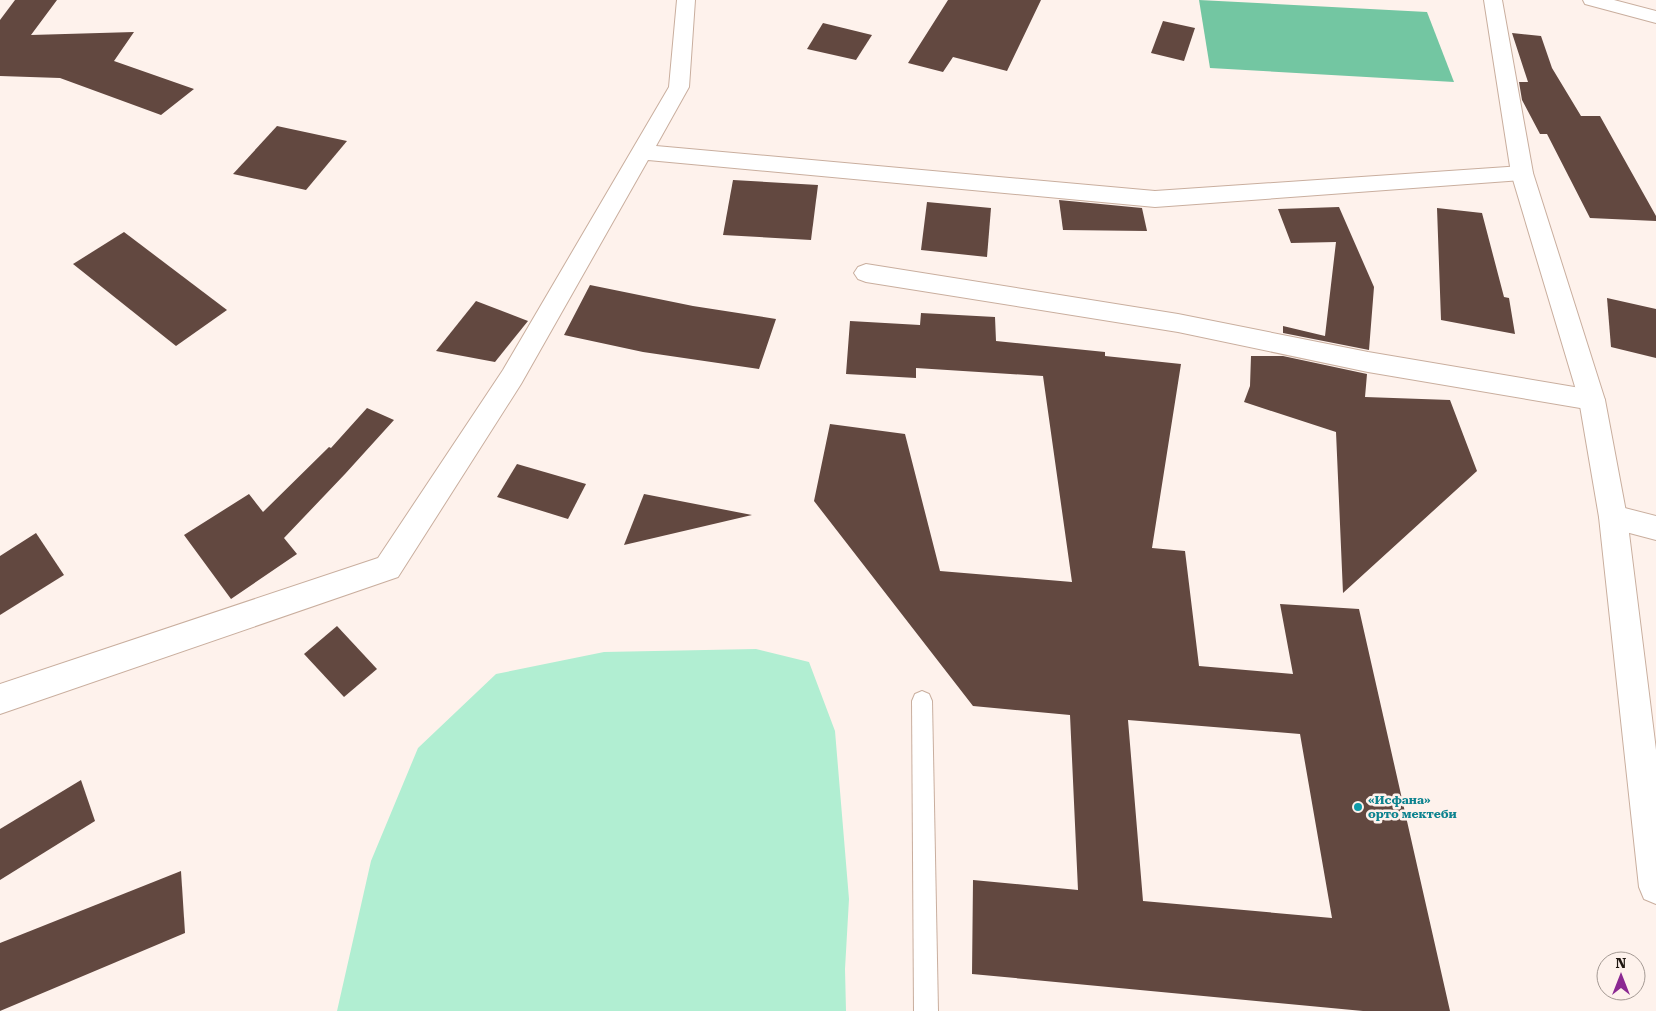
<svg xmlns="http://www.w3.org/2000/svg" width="1656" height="1011" viewBox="0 0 1656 1011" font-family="'Roboto Serif',serif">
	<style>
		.green { fill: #b1eed2 }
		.forest { fill: #73c6a2 }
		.building { fill: #624840; fill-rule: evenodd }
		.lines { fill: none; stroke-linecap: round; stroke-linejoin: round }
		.service-casing { stroke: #c9ae9e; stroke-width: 2 }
		.minor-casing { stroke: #c9ae9e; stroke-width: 2 }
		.tertiary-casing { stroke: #c9ae9e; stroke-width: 2 }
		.service { fill: #fff; fill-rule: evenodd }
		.minor { fill: #fff; fill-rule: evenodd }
		.tertiary { fill: #fff; fill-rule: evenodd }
		.culture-dot { fill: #0f9aa8; stroke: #fef2ec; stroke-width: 2 }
		.labels { text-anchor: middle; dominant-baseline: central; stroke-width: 5; stroke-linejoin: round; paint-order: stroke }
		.culture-label { font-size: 12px; font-weight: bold; fill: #0d838f; stroke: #fef2ec; text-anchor: start }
	</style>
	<rect width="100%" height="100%" fill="#fef2ec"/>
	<polygon class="green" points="756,649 809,662 835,731 849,899 845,969 846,1011 337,1011 371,861 418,748 496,674 604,652"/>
	<polygon class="forest" points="1199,0 1427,12 1454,82 1210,68"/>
	<g class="building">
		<polygon points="15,0 57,0 31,35 134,32 114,61 194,89 161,115 60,78 0,76 0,20"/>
		<polygon points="948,0 1041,0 1007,71 953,57 943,72 908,63"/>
		<polygon points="1163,21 1195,28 1184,61 1151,53"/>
		<polygon points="823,23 872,35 856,60 807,49"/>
		<polygon points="1512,33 1541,36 1552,68 1581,116 1600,116 1656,216 1656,221 1590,218 1547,134 1540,134 1522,100 1519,82 1528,82"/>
		<polygon points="277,126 347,141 306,190 233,174"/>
		<polygon points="733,180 818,185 811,240 723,235"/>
		<polygon points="1059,200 1142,208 1147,231 1063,230"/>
		<polygon points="927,202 991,208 987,257 921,250"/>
		<polygon points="1339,207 1374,287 1369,350 1283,333 1283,326 1325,336 1336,242 1291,243 1278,209"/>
		<polygon points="1437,208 1482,213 1504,297 1509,298 1515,334 1441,320"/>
		<polygon points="124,232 227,310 176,346 73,264"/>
		<polygon points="590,285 693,306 776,319 759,369 643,352 564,335"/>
		<polygon points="1607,298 1656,309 1656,358 1611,347"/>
		<polygon points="476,301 528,321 495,362 436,351"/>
		<path d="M921,313L995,317L996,341L1105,352V356L1181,364L1152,548L1185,551L1199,666L1293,674L1280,604L1359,609L1450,1011H1363L972,974L973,880L1078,890L1070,715L973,706L814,501L830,424L905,434L940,571L1072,582L1043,376L916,368V378L846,374L850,321L920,325ZM1128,720L1300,734L1332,918L1143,901Z"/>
		<polygon points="1251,356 1283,356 1367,374 1365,397 1450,400 1477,471 1343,593 1336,432 1244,402 1250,386"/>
		<polygon points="367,408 394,420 345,474 284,538 297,554 231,599 184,535 249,494 263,512 329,447 331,448"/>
		<polygon points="517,464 586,484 568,519 497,497"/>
		<polygon points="644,494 752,515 624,545"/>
		<polygon points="36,533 64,575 0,615 0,556"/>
		<polygon points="337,626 377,669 344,697 304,654"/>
		<polygon points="81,780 95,821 0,880 0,829"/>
		<polygon points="181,871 185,933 0,1011 0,943"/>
	</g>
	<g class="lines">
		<defs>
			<polygon id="service" points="922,691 929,694 932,701 938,1011 914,1011 912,701 915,694"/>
			<g id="minor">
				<polygon points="677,0 695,0 689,87 656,146 1155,191 1522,166 1530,168 1533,173 1530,178 1522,180 1155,207 648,160 521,384 398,577 0,714 0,684 378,558 503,370 669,87"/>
				<polygon points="1583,0 1614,0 1656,11 1656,23 1585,4"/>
				<polygon points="866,264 1178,314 1368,352 1592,390 1601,393 1605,400 1601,407 1592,410 1368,372 1178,332 866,282 858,279 854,273 858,267"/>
				<polygon points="1613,505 1656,516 1656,540 1603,526 1599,517 1603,508"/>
			</g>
			<polygon id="tertiary" points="1484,0 1502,0 1533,173 1605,400 1627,517 1656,750 1656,904 1644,899 1639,887 1599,517 1579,400 1511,173"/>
		</defs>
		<use href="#service" class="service-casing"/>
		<use href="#minor" class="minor-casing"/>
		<use href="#tertiary" class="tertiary-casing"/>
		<use href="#service" class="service"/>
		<use href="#minor" class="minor"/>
		<use href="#tertiary" class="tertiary"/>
	</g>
	<circle class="culture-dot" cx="1358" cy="807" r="5"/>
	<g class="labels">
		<g class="culture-label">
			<text x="1368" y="800">«Исфана»<tspan x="1368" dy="14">орто мектеби</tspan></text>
		</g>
	</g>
	<g transform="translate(1621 976)"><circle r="24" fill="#fef2ec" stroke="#a59a94"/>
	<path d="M0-4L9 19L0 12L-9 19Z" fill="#8b2992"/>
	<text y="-8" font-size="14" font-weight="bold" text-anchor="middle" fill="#1f1610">N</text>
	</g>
</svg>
